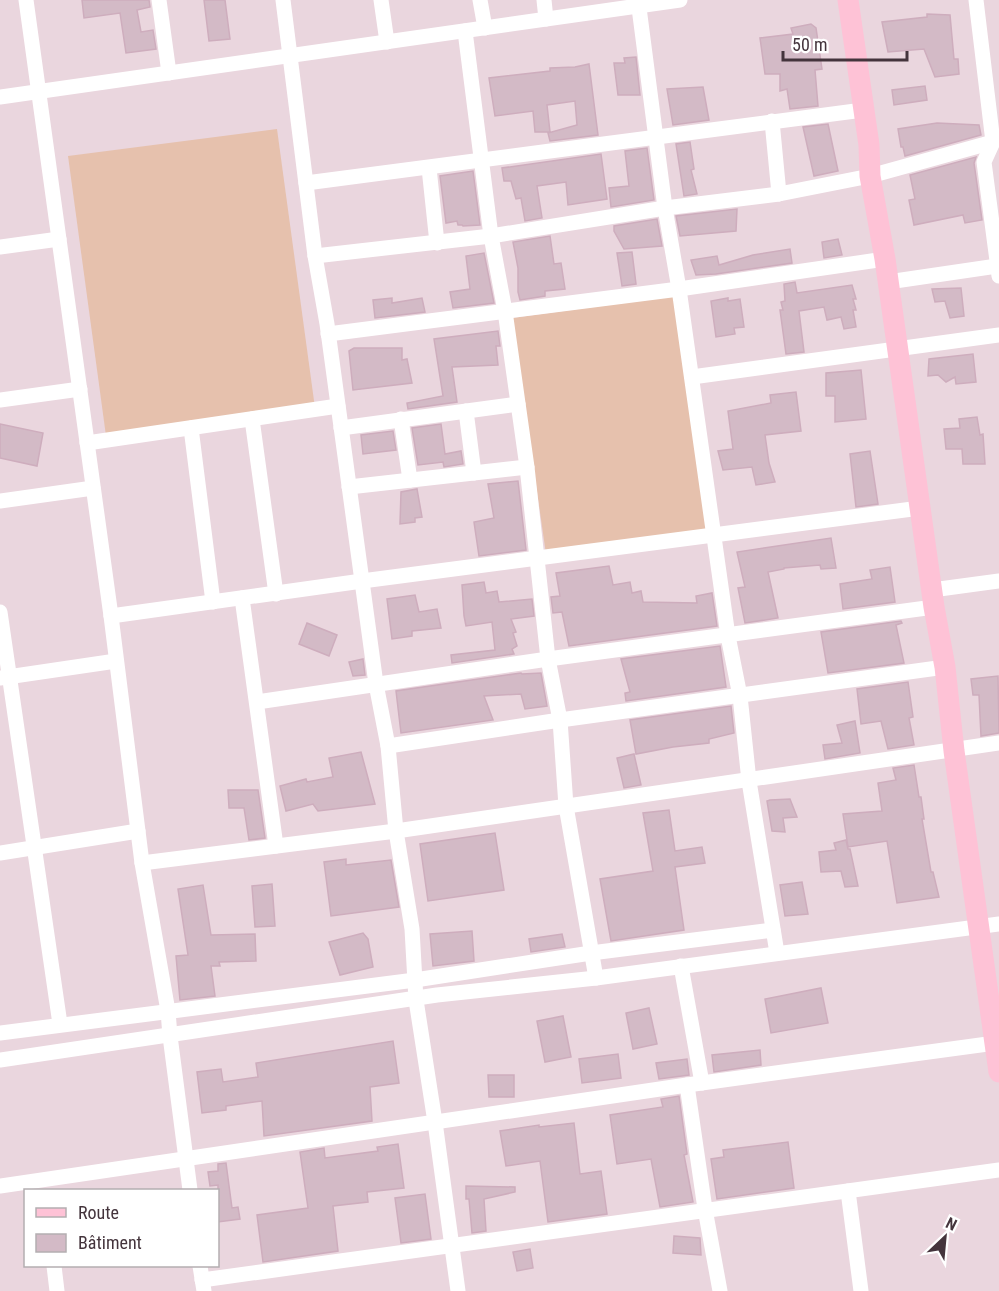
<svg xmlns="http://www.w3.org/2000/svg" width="999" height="1291" viewBox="0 0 999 1291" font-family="'Roboto Condensed',sans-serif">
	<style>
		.residential { fill: #ead6de; fill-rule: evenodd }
		.grass { fill: #e6c1ad }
		.building { fill: #d3bac6; stroke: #ceadbd; stroke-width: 1.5 }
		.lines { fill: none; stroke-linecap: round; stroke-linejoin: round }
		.minor { stroke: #fff; stroke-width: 15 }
		.secondary { stroke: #fec2d6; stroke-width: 21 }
	</style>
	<rect width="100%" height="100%" fill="#f2e4ea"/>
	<path class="residential" d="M0,0H999V1291H0ZM26,1190H218V1266H26Z"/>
	<g class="grass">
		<polygon points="277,129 315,408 106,436 68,156"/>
		<polygon points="674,296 708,532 546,554 512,318"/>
	</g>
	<g class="building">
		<polygon points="82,0 149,0 150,7 137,10 141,32 153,30 156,49 126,53 120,13 84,18"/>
		<polygon points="204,0 225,0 230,39 209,41"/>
		<polygon points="927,14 950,15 954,59 958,59 959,74 935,77 924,49 888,52 882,22 927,17"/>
		<polygon points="811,24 816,28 822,69 815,70 818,106 790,109 787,89 780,91 780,74 765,74 760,38 793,34 791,28"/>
		<polygon points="636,57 640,95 618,95 614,63 625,63 624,58"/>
		<polygon points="589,64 598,135 550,141 548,133 577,125 575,101 547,105 550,132 535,132 533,111 495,116 489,78 550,71 550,68 575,67"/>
		<polygon points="925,86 927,100 894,105 892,90"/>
		<polygon points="703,87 709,120 673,125 667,89"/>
		<polygon points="937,123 979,125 981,135 905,156 903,147 901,147 898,129"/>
		<polygon points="828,124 838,171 814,176 803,127"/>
		<polygon points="690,142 694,169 691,170 697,194 684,196 676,144"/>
		<polygon points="647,148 654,200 611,207 609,188 629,186 625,151"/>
		<polygon points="601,154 607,199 568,205 566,182 537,186 542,218 525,221 521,198 516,199 511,181 504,181 502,168"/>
		<polygon points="976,157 974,163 982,220 965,223 963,215 914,225 909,200 915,199 910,175"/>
		<polygon points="473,171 480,225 463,226 462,225 458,225 457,221 446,223 440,176"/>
		<polygon points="737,209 736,231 680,236 676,216"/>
		<polygon points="657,219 662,246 624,249 614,231 614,226"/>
		<polygon points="550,236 554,264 561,263 565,289 545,291 545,296 520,300 518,292 518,268 513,242"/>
		<polygon points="838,239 842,255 824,258 822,242"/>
		<polygon points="790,249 792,263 716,274 696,275 691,260 717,256 719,265 753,255"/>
		<polygon points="632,252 636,284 622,286 617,253"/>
		<polygon points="484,253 494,303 453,308 450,292 470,289 466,256"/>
		<polygon points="795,282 797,293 852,285 856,299 853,299 856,310 853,310 856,327 844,329 841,317 827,320 824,307 799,311 804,352 786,354 780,310 783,310 781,302 785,301 784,284"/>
		<polygon points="961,288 964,316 950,318 945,301 935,302 932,289"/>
		<polygon points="392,298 392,303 422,298 425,312 375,318 373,300"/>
		<polygon points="728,298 728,301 740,299 744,327 734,328 735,334 716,337 711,301"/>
		<polygon points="498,331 500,346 496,346 498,365 452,367 457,402 408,409 407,403 443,396 434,339"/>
		<polygon points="354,348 402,348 402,360 407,359 412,383 353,390 349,351"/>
		<polygon points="973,354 976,382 956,384 955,377 946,382 938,375 928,376 929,359"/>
		<polygon points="861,370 866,419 835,422 835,396 826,396 826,373"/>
		<polygon points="796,392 801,431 765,435 769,463 775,482 756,485 752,467 723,470 718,451 733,449 728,411 771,403 770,395"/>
		<polygon points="977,417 980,435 983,434 985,464 963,464 962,449 946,449 944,429 960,428 959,419"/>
		<polygon points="0,424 43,433 37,466 0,458"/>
		<polygon points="441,424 445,454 461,451 463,464 444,467 443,462 418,465 412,428"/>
		<polygon points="393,431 396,450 363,454 361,435"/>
		<polygon points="870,451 878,504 856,507 850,454"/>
		<polygon points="518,481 526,550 479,556 474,522 494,518 488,484"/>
		<polygon points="417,489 422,517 415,518 415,522 400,524 401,492"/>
		<polygon points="831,538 836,568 821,569 820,565 784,568 784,569 768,572 778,618 745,623 738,588 745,587 737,552"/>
		<polygon points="609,566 613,585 630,582 632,593 641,591 643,602 697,603 696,596 712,593 717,626 569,646 562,612 553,613 551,597 560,596 556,573"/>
		<polygon points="890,567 895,602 843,609 840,584 872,579 870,570"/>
		<polygon points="484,582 486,593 497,591 499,602 532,599 534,616 511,619 516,632 513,633 517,646 512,649 514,654 452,663 451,655 495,650 492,622 466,626 464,616 462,585"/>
		<polygon points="415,595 419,612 437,609 441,628 412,631 412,636 392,639 387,599"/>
		<polygon points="901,621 902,623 896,625 904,663 828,673 821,632"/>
		<polygon points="307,623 337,635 329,656 299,644"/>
		<polygon points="720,646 726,687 626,701 625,693 630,692 621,659"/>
		<polygon points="363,659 365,675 353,676 349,662"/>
		<polygon points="521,673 522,674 541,673 547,706 525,709 521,694 484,696 493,720 401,733 396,691"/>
		<polygon points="998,676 999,733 981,736 979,695 973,695 971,679"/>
		<polygon points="908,682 913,717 909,718 914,745 888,749 881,721 861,724 857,689"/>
		<polygon points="731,706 734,733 709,739 709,743 673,747 636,754 630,720"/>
		<polygon points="855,721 860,753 825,759 823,745 842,743 837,725"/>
		<polygon points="361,752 375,804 318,811 313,804 286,811 280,786 306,779 307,782 333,777 329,758"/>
		<polygon points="634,754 641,785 624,788 617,758"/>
		<polygon points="914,765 919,797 921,797 924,819 922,819 931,872 933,872 939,897 897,903 887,841 848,847 843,814 882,811 878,783 896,780 893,768"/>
		<polygon points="228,790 258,790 265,838 249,840 244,808 229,808"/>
		<polygon points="790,799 797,817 783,818 785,832 772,831 767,801 770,800"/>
		<polygon points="669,810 675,851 702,847 705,863 675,867 684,930 611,941 600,879 653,871 643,813"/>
		<polygon points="495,833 504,890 428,901 420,844"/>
		<polygon points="846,840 848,849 850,849 858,886 845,887 841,871 821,872 819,852 836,850 834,843"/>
		<polygon points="346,859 346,865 391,860 399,907 331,916 324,862"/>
		<polygon points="802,882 808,914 785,916 780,885"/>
		<polygon points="272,884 275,926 255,927 252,886"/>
		<polygon points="203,885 211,935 255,934 256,961 219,962 220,966 211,966 215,996 180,1000 176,956 188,955 178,889"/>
		<polygon points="472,931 474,961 433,966 430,934"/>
		<polygon points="363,933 368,939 373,967 340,975 329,942"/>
		<polygon points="562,934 565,947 531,952 529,939"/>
		<polygon points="821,988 828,1023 771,1033 765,999"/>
		<polygon points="649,1008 657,1044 633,1049 626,1013"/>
		<polygon points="563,1016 571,1057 545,1062 537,1021"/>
		<polygon points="393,1041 399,1083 370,1087 372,1121 264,1136 262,1101 226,1106 226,1110 202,1113 197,1072 221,1069 223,1082 258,1077 256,1063"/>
		<polygon points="760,1050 761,1065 714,1072 712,1055"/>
		<polygon points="618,1054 621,1078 582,1083 579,1059"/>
		<polygon points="687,1059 689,1075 659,1079 656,1063"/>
		<polygon points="488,1075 514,1075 514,1097 489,1097"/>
		<polygon points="679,1096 687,1154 684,1155 693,1202 660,1207 651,1159 617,1164 610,1115 663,1107 661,1099"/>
		<polygon points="574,1123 580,1174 601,1171 607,1214 548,1222 540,1161 506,1166 500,1131 539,1125 539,1127"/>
		<polygon points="788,1142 794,1188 717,1199 711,1159 724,1157 723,1150"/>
		<polygon points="398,1144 404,1188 367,1192 368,1202 333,1206 338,1251 263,1262 257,1215 308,1208 300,1152 324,1148 325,1158 378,1151 377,1147"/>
		<polygon points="226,1163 232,1208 238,1207 240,1219 218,1222 218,1185 210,1186 208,1172 218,1171 218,1164"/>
		<polygon points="466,1186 515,1187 515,1192 484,1199 486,1231 472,1233 469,1199 466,1199"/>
		<polygon points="425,1194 431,1239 401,1243 395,1198"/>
		<polygon points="674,1236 700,1238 701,1255 673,1253"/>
		<polygon points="530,1249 533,1268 517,1271 513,1252"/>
	</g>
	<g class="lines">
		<g class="minor">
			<polyline points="26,0 111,616 142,863 168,1011 170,1036 190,1190"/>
			<polyline points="159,0 169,73"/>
			<polyline points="283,0 315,256 327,324 376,684 388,746 396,831 412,929 416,1000 435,1122 458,1291"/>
			<polyline points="381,0 387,42"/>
			<polyline points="480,0 485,28"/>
			<polyline points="544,0 546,19"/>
			<polyline points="638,0 665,208 679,289 728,636 740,696 749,781 777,953"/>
			<polyline points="976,0 993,142 984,162 999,276"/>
			<polyline points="465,31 491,236 505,311 527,467 548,659 560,720 566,806 596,978"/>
			<polyline points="0,97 680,0"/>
			<polyline points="772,121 779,194"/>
			<polyline points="429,168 437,243"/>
			<path d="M306,183C492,160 677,133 863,110"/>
			<polyline points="0,247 59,239"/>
			<polyline points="315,256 491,236 665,208 779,194 870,176 993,142"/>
			<polyline points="888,282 997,266"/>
			<polyline points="328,334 679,289 885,259"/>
			<polyline points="692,377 999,335"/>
			<polyline points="0,400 80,389"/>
			<polyline points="466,411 474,473"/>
			<polyline points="252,419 276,594"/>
			<polyline points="401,419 410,480"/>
			<polyline points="191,428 213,602"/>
			<polyline points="341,428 518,404"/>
			<polyline points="87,443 338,406"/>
			<polyline points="349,487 527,467"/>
			<polyline points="0,501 93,488"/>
			<polyline points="932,590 999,581"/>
			<polyline points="242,598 276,846"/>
			<polyline points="0,612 60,1024"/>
			<polyline points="111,616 362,581 920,508"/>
			<polyline points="0,678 116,661"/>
			<polyline points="257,702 548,659 934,607"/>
			<polyline points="388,746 560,720 945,667"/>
			<polyline points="0,853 138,831"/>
			<polyline points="142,863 396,831 999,743"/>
			<polyline points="681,966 702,1083"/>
			<polyline points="0,1033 415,980 591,953 773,930"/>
			<polyline points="0,1060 437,995 596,978 999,924"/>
			<polyline points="687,1085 705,1209 720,1291"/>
			<polyline points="0,1186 687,1085 995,1043"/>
			<polyline points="848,1191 861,1291"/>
			<polyline points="54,1266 57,1291"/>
			<polyline points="200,1266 204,1291"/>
			<polyline points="202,1280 999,1170"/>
		</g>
		<polyline class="secondary" points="848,0 869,145 870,176 885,259 934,607 945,667 954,751 999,1072"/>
	</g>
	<rect x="24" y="1189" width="195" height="78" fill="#ffffff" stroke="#b4aeb1" stroke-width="1.5"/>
	<rect x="36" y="1208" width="30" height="9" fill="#fec2d6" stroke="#b4aeb1" stroke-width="1.5"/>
	<text x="78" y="1219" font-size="18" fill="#44343c">Route</text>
	<rect x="36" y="1234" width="30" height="18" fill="#d3bac6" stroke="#b4aeb1" stroke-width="1.5"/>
	<text x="78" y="1249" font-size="18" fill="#44343c">Bâtiment</text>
	<g transform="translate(945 1237) rotate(26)" stroke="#ffffff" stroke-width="4.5" paint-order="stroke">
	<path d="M0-4.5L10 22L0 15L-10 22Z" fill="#44343c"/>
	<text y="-9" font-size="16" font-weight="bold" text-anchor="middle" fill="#44343c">N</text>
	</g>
	<path d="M783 51v9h124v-9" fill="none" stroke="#44343c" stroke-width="3"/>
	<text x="792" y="51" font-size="18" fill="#44343c" stroke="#ffffff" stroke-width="4.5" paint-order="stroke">50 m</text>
</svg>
